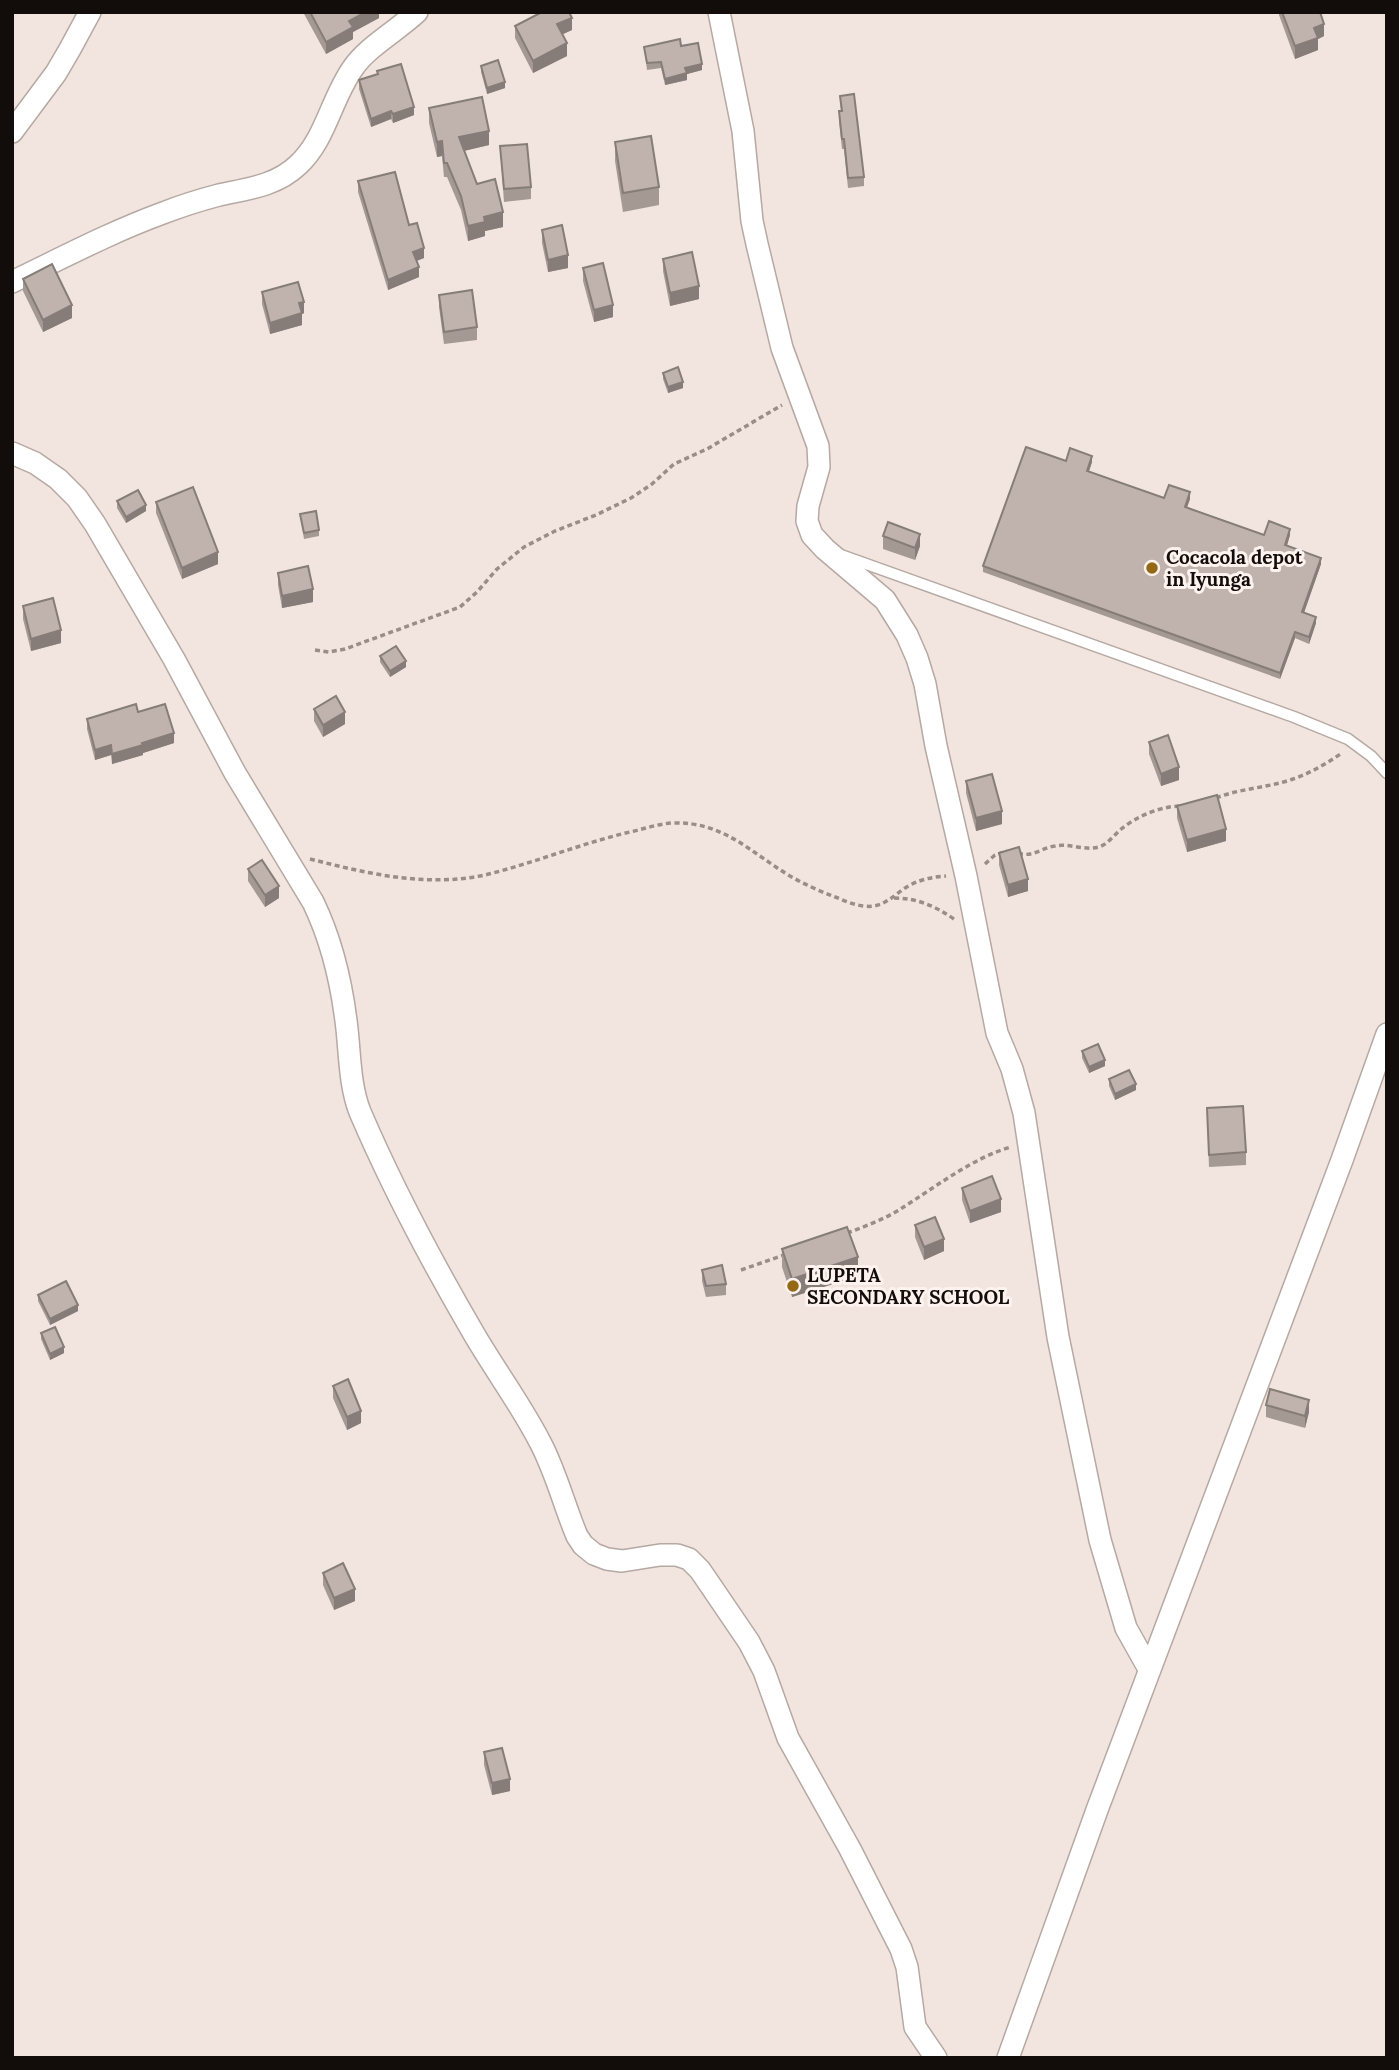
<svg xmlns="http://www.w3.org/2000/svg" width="1399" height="2070" viewBox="0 0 1399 2070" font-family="Lora,serif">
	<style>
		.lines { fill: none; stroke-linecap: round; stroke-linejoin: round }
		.lane-casing { stroke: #b6a8a2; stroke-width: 13 }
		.street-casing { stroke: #b6a8a2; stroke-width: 24 }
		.path { stroke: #988d89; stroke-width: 3.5; stroke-dasharray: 5 3.5; stroke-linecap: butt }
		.lane { stroke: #fff; stroke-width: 10 }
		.street { stroke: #fff; stroke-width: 21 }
		.wall { fill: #a59994 }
		.shaded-wall { fill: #867d78 }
		.building { fill: #c0b2ac; stroke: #867d78; stroke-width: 2 }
		.poi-dot { fill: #956815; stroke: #fdf2ed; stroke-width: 2.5 }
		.labels { text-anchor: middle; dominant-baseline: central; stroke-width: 6; stroke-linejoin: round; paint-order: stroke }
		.poi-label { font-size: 19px; font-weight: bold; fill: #120d0b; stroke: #fdf2ed; text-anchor: start }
	</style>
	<rect width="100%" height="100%" fill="#f2e4de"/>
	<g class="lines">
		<defs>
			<polyline id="lane" points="841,555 1294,717 1348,739 1371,756 1387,773"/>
			<g id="street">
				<polyline points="719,12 743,131 752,221 757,244 782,348 818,446 819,467 808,506 807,521 812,535 825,549 885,600 907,635 917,658 925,684 936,746 966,876 997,1033 1012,1069 1024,1113 1058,1337 1100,1540 1126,1628 1149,1669"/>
				<polyline points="12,132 56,73 70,49 90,12"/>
				<path d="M12,282C62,258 111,232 163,213C181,206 200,200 219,195C247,189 276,186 298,165C326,139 331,99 353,68C367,47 398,30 417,12"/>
				<path d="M12,453L35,463L58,479L77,498L95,524L174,659L235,773L313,902C333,943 342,984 347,1029C350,1057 350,1087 360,1112C393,1189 432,1262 474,1334C495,1370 521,1405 540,1442C556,1472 564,1505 577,1536L583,1545L594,1554L607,1559L622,1561L660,1555H677L689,1559L700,1570L715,1592L749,1642L764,1671L788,1738L850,1849L901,1949L907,1967L915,2027L936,2058"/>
				<polyline points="1008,2058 1097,1810 1342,1160 1387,1034"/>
			</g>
		</defs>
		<use href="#lane" class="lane-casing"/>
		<use href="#street" class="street-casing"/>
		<g class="path">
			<polyline points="315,650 329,652 345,649 460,607 477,592 497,569 524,547 555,531 596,515 631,498 652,484 674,464 707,449 782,405"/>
			<path d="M1216,798C1241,788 1268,788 1293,779C1311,773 1327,763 1342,753"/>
			<path d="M1018,853C1032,858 1041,848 1055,846C1069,843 1085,851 1099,847C1108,844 1114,835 1120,830C1137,816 1160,806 1182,806"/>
			<path d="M310,859C369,874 432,889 493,873C539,861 583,843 630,832C644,829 657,824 672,823C723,821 750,852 790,876C804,884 819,891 833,896C843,900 853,905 864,906C884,909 894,894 910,885C922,879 933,877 946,876"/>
			<polyline points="985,864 995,855 1007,851"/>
			<path d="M894,898C917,898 935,906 954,919"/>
			<path d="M847,1233C866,1226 885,1219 902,1208C934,1188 974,1157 1011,1147"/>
			<polyline points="741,1270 784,1255"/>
		</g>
		<use href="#lane" class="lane"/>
		<use href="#street" class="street"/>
	</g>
	<g class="wall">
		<polygon points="303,12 379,12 379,18 353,32 353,39 326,54"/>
		<polygon points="1279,12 1320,12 1324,36 1318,39 1318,50 1295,59 1279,15"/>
		<polygon points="515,26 572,30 562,34 567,56 533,73 515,38"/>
		<polygon points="681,46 702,70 687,74 687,80 665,85 661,68 647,70 644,47"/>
		<polygon points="481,66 505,88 487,94 481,72"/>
		<polygon points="377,71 414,115 393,123 391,119 371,127 359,89 359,80 377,74"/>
		<polygon points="840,96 864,177 864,186 848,188 844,149 842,149 839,121 839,111 841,111"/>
		<polygon points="429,108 489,145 464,151 477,184 503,227 485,231 485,236 468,241 461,210 447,177 444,177 442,156 437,157 429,123"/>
		<polygon points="615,142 659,187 659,205 623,212 615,161"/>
		<polygon points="500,146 531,187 531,199 504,202"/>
		<polygon points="358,181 409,225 424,258 417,261 419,277 388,290 358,192"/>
		<polygon points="542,230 568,268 548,272 542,243"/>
		<polygon points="663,259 699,299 670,306 663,271"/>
		<polygon points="583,268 613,317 594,322 583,281"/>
		<polygon points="23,279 72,318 43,332 23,291"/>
		<polygon points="262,292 304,313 302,314 302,325 270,334 262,304"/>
		<polygon points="439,295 477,327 477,340 444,344 439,307"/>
		<polygon points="663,373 683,388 668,393 663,379"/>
		<polygon points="1066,461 1092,462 1089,471 1164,498 1190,499 1187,507 1264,535 1290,535 1287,546 1321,564 1304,613 1316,623 1309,644 1295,638 1280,679 983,572 983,566"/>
		<polygon points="117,501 146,511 126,523 117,508"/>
		<polygon points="156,502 218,564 182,579 156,513"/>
		<polygon points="300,514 319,530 319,536 304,539"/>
		<polygon points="883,536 920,546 915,560 883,549"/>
		<polygon points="278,573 313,602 282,608 278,585"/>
		<polygon points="23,606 61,643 31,651 23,619"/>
		<polygon points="380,656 406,667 390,677 380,662"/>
		<polygon points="314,709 345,724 323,737 314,721"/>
		<polygon points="138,712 174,743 143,753 143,755 112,764 111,755 95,760 87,729 87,719"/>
		<polygon points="1149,742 1179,780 1161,786 1149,754"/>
		<polygon points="966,781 1002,824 976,831 966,793"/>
		<polygon points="1177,806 1226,841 1187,852 1177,818"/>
		<polygon points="999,853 1028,891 1008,897 999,865"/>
		<polygon points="248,869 279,898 265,907 248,881"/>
		<polygon points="1082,1051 1105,1066 1089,1073 1082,1058"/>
		<polygon points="1109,1079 1136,1090 1115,1100 1109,1086"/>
		<polygon points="1207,1108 1246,1152 1246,1165 1209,1167"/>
		<polygon points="962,1188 1001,1212 970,1223 962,1200"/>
		<polygon points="915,1225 944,1251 924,1260 915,1237"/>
		<polygon points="782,1249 858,1276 792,1297 782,1267"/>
		<polygon points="702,1270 726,1284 726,1295 706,1297 702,1281"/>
		<polygon points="38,1295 78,1311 50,1325 38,1301"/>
		<polygon points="41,1333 64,1353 50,1360 41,1339"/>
		<polygon points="333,1386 361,1423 347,1430 333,1398"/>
		<polygon points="1266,1405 1309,1412 1305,1428 1266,1417"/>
		<polygon points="323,1573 355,1601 334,1610 323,1585"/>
		<polygon points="484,1752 510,1791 492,1795 484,1765"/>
	</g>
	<g class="shaded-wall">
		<polygon points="366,12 379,12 379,18 353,32 353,39 326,54 326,42 349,21"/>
		<polygon points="572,18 572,30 557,37 557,24"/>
		<polygon points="1324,24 1324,36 1318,39 1318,50 1295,59 1295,46 1314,28"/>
		<polygon points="567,43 567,56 533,73 533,61"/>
		<polygon points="702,64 702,70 687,74 687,80 665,85 665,79 685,68"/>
		<polygon points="505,82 505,88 487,94 487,88"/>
		<polygon points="414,107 414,115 393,123 393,114"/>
		<polygon points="391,111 391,119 371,127 371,119"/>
		<polygon points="489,131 489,145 459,152 459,137"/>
		<polygon points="442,141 442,156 437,157 437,142"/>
		<polygon points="503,212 503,227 485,231 485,236 468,241 468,226 484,217"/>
		<polygon points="424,248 424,258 413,262 413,252"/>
		<polygon points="568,255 568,268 548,272 548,260"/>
		<polygon points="419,267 419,277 388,290 388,280"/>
		<polygon points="699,286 699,299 670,306 670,293"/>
		<polygon points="304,302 304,313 302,314 302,325 270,334 270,323 299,303"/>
		<polygon points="72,305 72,318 43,332 43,320"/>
		<polygon points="613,305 613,317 594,322 594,310"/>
		<polygon points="683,382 683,388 668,393 668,387"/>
		<polygon points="1092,456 1092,462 1087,477 1087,471"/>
		<polygon points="1190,492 1190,499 1185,513 1185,507"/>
		<polygon points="146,505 146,511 126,523 126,517"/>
		<polygon points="1290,529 1290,535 1285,551 1285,545"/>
		<polygon points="920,534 920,546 915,560 915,548"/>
		<polygon points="218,552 218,564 182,579 182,568"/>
		<polygon points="1321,558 1321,564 1302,618 1302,612"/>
		<polygon points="313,589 313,602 282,608 282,596"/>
		<polygon points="1316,617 1316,623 1309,644 1309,637"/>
		<polygon points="61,630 61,643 31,651 31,639"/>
		<polygon points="1295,632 1295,638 1280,679 1280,673"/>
		<polygon points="406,661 406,667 390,677 390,671"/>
		<polygon points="345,712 345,724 323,737 323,725"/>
		<polygon points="174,733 174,743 143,753 143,755 112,764 112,754 142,743"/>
		<polygon points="111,745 111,755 95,760 95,750"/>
		<polygon points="1179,767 1179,780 1161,786 1161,774"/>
		<polygon points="1002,811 1002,824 976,831 976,818"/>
		<polygon points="1226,829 1226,841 1187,852 1187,840"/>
		<polygon points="1028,879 1028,891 1008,897 1008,885"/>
		<polygon points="279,886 279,898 265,907 265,895"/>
		<polygon points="1105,1060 1105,1066 1089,1073 1089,1067"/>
		<polygon points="1136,1084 1136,1090 1115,1100 1115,1094"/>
		<polygon points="1001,1199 1001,1212 970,1223 970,1211"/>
		<polygon points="944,1239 944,1251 924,1260 924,1247"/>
		<polygon points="858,1257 858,1276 792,1297 792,1279"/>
		<polygon points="78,1305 78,1311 50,1325 50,1319"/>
		<polygon points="64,1347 64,1353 50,1360 50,1354"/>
		<polygon points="1309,1400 1309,1412 1305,1428 1305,1416"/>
		<polygon points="361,1411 361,1423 347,1430 347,1417"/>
		<polygon points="355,1589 355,1601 334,1610 334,1598"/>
		<polygon points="510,1779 510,1791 492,1795 492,1783"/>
	</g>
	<g class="building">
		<polygon points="310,12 366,12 349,21 353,27 326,42"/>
		<polygon points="542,12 569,12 572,18 557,24 567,43 533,61 515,26"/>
		<polygon points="1282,12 1320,12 1324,24 1314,28 1318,38 1295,46"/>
		<polygon points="680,39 681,46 698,43 702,64 685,68 687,73 665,79 661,62 647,63 644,47"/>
		<polygon points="498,60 505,82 487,88 481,66"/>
		<polygon points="401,64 414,107 393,114 391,111 371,119 359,80 378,74 377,71"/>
		<polygon points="854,94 864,177 848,178 844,139 842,139 839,111 842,111 840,96"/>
		<polygon points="482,97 489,131 459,137 477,184 495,179 503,212 484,217 485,222 468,226 461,196 447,163 444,163 442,141 437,142 429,108"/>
		<polygon points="651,136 659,187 623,193 615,142"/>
		<polygon points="527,144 531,187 504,189 500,146"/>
		<polygon points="395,172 409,225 417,223 424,248 413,252 419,267 388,280 358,181"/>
		<polygon points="562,225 568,255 548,260 542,230"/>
		<polygon points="692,252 699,286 670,293 663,259"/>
		<polygon points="603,263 613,305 594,310 583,268"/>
		<polygon points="52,264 72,305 43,320 23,279"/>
		<polygon points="298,282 304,302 299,303 302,313 270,323 262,292"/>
		<polygon points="472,290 477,327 444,332 439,295"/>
		<polygon points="678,367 683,382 668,387 663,373"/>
		<polygon points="1026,447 1066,461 1070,448 1092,456 1087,471 1164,498 1169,485 1190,492 1185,507 1264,535 1269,521 1290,529 1285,545 1321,558 1302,612 1316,617 1309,637 1295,632 1280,673 983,566"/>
		<polygon points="193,487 218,552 182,568 156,502"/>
		<polygon points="138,490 146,505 126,517 117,501"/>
		<polygon points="316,511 319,530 304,533 300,514"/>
		<polygon points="888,522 920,534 915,548 883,536"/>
		<polygon points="308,566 313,589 282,596 278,573"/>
		<polygon points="53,598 61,630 31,639 23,606"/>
		<polygon points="396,646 406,661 390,671 380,656"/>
		<polygon points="336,696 345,712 323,725 314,709"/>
		<polygon points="136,704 138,712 165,704 174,733 142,743 143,745 112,754 111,745 95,750 87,719"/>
		<polygon points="1168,735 1179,767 1161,774 1149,742"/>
		<polygon points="992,774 1002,811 976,818 966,781"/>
		<polygon points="1217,795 1226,829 1187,840 1177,806"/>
		<polygon points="1019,847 1028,879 1008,885 999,853"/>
		<polygon points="262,860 279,886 265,895 248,869"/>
		<polygon points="1098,1044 1105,1060 1089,1067 1082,1051"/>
		<polygon points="1129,1070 1136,1084 1115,1094 1109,1079"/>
		<polygon points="1243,1106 1246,1152 1209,1155 1207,1108"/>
		<polygon points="992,1176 1001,1199 970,1211 962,1188"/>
		<polygon points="935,1217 944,1239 924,1247 915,1225"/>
		<polygon points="847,1227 858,1257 792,1279 782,1249"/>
		<polygon points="722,1265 726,1284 706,1286 702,1270"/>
		<polygon points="66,1281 78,1305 50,1319 38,1295"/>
		<polygon points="55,1327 64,1347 50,1354 41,1333"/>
		<polygon points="348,1379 361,1411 347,1417 333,1386"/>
		<polygon points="1270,1389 1309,1400 1305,1416 1266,1405"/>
		<polygon points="343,1563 355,1589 334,1598 323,1573"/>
		<polygon points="502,1748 510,1779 492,1783 484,1752"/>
	</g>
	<g class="poi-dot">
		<circle cx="1152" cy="568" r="7"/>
		<circle cx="793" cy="1286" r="7"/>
	</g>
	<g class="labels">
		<g class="poi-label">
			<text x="1166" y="557">Cocacola depot<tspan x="1166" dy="22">in Iyunga</tspan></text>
			<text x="807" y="1275">LUPETA<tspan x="807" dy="22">SECONDARY SCHOOL</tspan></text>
		</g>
	</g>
	<rect width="1399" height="2070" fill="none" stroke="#120d0b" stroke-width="28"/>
</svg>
